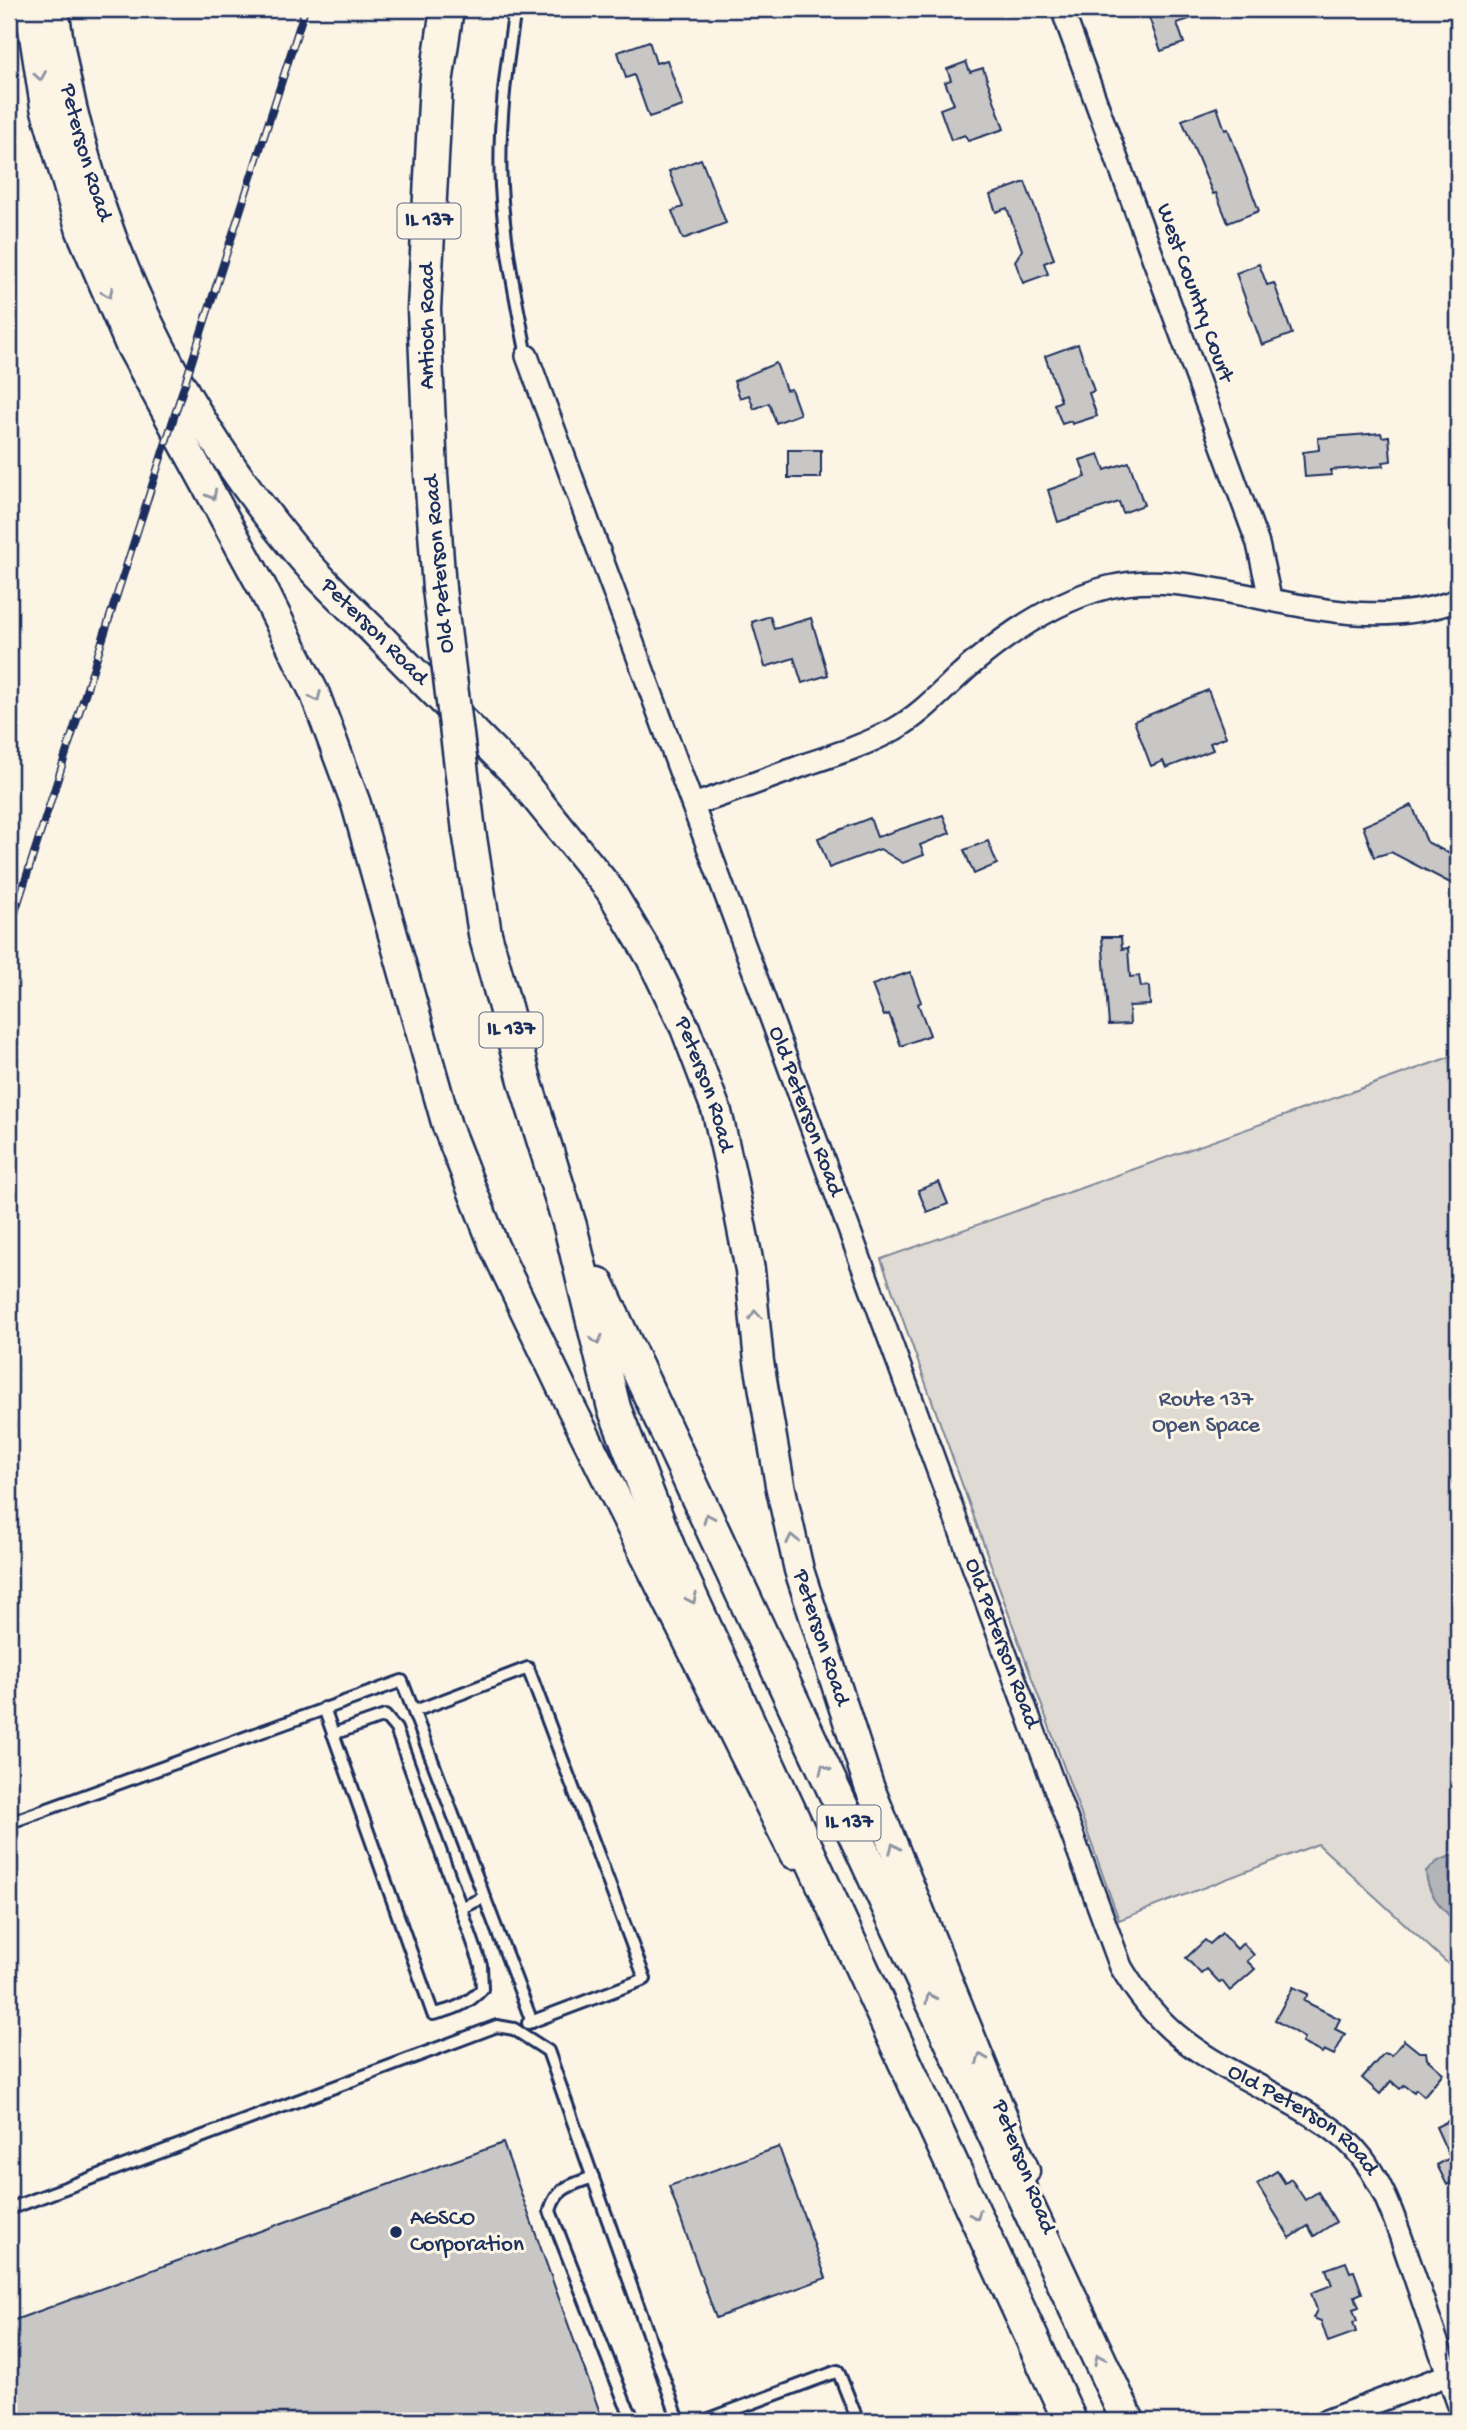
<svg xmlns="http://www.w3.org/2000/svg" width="1467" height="2430" viewBox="0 0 1467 2430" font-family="'Gochi Hand',sans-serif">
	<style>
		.green { fill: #dfdbd4; stroke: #7d8599; stroke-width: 2 }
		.water { fill: #b2b4b8; stroke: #767f94; stroke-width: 2 }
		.building { fill: #c8c7c6; stroke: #1b2f5e; stroke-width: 2 }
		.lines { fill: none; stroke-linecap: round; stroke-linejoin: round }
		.lane-casing { stroke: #1b2f5e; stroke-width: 16 }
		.street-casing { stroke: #1b2f5e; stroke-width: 26 }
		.secondary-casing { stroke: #1b2f5e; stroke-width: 33 }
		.primary-casing { stroke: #1b2f5e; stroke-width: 37 }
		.lane { stroke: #fcf5e5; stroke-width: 10 }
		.street { stroke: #fcf5e5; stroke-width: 21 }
		.secondary { stroke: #fcf5e5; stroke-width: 28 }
		.primary { stroke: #fcf5e5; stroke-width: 32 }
		.rail-casing { stroke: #1b2f5e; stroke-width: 8 }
		.rail { stroke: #fcf5e5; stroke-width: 5; stroke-dasharray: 16; stroke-linecap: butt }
		.primary-bridge-casing { stroke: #1b2f5e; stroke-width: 37; stroke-linecap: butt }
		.primary-bridge { stroke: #fcf5e5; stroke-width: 32 }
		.oneway { stroke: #8c92a2 }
		.poi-dot { fill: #1b2f5e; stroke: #fcf5e5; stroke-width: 2.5 }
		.labels { text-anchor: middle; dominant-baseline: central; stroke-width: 6; stroke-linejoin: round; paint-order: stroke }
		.shield { fill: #fcf5e5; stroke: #5e6a86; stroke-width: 2 }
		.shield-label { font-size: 21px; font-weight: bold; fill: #1b2f5e }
		.street-label { font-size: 23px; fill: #1b2f5e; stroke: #fcf5e5 }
		.park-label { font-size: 23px; fill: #425176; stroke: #fcf5e5 }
		.poi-label { font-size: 23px; fill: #1b2f5e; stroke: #fcf5e5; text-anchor: start }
	</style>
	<rect width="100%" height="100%" fill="#fcf5e5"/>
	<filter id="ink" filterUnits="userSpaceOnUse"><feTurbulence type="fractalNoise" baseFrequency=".0143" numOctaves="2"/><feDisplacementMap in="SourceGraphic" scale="14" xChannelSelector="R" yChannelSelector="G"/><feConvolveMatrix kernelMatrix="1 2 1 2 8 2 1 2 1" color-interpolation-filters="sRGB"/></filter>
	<g filter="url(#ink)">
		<polygon class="green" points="1458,1054 1458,1973 1318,1844 1119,1920 881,1259"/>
		<path class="water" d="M1458,1853V1925C1443,1909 1426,1894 1426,1871L1438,1861Z"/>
		<g class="building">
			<polygon points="1146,9 1211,9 1211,12 1177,23 1184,43 1161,51"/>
			<polygon points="649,41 656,63 667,60 683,106 649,117 634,75 626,78 618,52"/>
			<polygon points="966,62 970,72 983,68 1004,129 968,141 965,135 951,140 940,109 954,104 945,82 951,80 947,69"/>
			<polygon points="1217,107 1225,130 1228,129 1259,211 1228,223 1216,193 1213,194 1182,120"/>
			<polygon points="701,159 726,223 683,239 672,211 683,207 669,171"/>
			<polygon points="1025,182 1054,259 1044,263 1048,274 1023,283 1015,261 1022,250 1007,208 996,212 990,195"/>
			<polygon points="1259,264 1267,285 1274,283 1292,334 1262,345 1236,273"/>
			<polygon points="1078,344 1094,391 1089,393 1097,416 1072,424 1071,421 1062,424 1054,404 1061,401 1045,356"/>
			<polygon points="776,363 786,390 791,389 800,414 776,423 769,403 754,409 749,395 740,398 734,381"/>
			<polygon points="1381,433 1382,437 1389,436 1391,461 1383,462 1384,466 1331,470 1331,475 1305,477 1303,452 1319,450 1318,438"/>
			<rect x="788" y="450" width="33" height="28"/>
			<polygon points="1099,454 1105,470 1129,462 1144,505 1123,513 1119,502 1058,522 1048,490 1086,477 1080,460"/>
			<polygon points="770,616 774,629 811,618 828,675 802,683 794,658 765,667 752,622"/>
			<polygon points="1208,690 1226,737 1210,743 1213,750 1166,768 1163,761 1151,766 1134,721"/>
			<polygon points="1412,805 1427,842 1458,858 1458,887 1391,852 1374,857 1363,826"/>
			<polygon points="943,815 950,833 920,845 924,855 903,863 880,849 829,868 818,838 870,818 877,837"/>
			<polygon points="988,841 997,864 974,874 964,850"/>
			<polygon points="1102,937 1121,937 1122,949 1128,948 1130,977 1139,976 1141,987 1149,986 1150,1005 1129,1006 1130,1024 1109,1025"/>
			<polygon points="910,972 921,1002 918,1004 930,1035 901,1046 889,1014 884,1016 872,985"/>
			<polygon points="939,1182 948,1204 927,1212 918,1190"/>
			<polygon points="1222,1933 1237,1949 1243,1943 1254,1955 1247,1961 1255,1969 1230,1991 1222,1981 1220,1983 1207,1969 1201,1974 1186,1958 1205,1940 1210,1944"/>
			<polygon points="1293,1987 1308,1994 1304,2001 1340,2019 1335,2029 1345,2034 1334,2055 1324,2050 1322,2053 1302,2043 1304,2038 1275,2020"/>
			<polygon points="1404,2040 1419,2052 1426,2052 1427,2059 1443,2073 1424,2096 1416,2089 1414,2092 1404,2085 1400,2089 1391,2081 1380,2094 1362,2078 1384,2053 1392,2055"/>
			<polygon points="1458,2116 1458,2179 1447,2185 1437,2165 1450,2158 1436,2127"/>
			<polygon points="503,2143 603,2421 9,2421 9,2322"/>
			<polygon points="779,2147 826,2278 716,2318 669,2186"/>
			<polygon points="1277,2171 1285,2183 1291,2179 1305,2200 1318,2192 1336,2222 1314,2236 1308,2226 1290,2238 1257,2184"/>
			<polygon points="1346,2262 1350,2272 1354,2271 1362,2293 1355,2296 1359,2307 1353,2309 1357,2321 1353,2322 1356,2332 1328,2342 1321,2321 1313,2318 1317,2310 1311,2293 1332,2285 1326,2269"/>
		</g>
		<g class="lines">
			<defs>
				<g id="lane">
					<path d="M515,9C506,67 498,127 501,186C504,243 516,300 527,356"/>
					<path d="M324,1708L433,2014C453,2010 468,2004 482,1989L481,1965L461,1908L485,1897"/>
					<polyline points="415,1711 528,1668 645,1979 528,2023"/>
					<polyline points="333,1734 385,1716 396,1729 461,1908"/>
					<polyline points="9,1823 402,1681 532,2022"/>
					<path d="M593,2177C572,2185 556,2187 550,2211L625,2403L635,2421"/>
					<polyline points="9,2209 497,2026 514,2029 548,2051 679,2421"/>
					<polyline points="704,2421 838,2371 858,2421"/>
				</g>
				<g id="street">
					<polyline points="1062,9 1258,544 1270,598"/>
					<path id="s1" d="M527,356L1121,1967C1162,2037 1206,2058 1274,2094C1299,2107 1335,2127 1354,2148C1385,2181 1398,2230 1413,2272C1428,2316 1443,2360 1458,2403"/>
					<path d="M693,805C731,792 769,778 807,764C837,754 868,744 895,729C925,712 946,686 972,664C1011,631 1058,600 1109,587C1145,578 1183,583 1219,590C1300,604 1377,630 1458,600"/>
					<polyline points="1326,2421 1458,2371"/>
				</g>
				<g id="secondary">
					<polyline points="30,9 45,107 81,231 129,343 262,587 315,694 356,804 447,1126 494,1246 570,1405 794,1854"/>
					<path id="s2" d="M54,9C80,204 163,389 288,541C314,574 346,603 376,633C423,681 471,729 518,776L610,890L651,958L685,1028L717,1112L731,1173L750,1270L759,1362L780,1485L799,1570L869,1786L1025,2171"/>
				</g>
				<g id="primary">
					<polyline points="439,589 431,474 424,309 436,83 447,9"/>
					<polyline points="469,831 485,934 526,1084 570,1226 614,1408 669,1549 1070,2421"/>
					<polyline points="598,1284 1128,2421"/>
				</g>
			</defs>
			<use href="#lane" class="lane-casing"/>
			<use href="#street" class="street-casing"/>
			<use href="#secondary" class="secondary-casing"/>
			<use href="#primary" class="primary-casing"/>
			<use href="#lane" class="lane"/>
			<use href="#street" class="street"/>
			<use href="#secondary" class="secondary"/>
			<use href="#primary" class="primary"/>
			<defs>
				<polyline id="rail" points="9,931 305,9"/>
			</defs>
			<use href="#rail" class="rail-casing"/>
			<use href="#rail" class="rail"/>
			<defs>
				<polyline id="primary-bridge" points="439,589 469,831"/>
			</defs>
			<use href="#primary-bridge" class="primary-bridge-casing"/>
			<use href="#primary-bridge" class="primary-bridge"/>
		</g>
		<defs><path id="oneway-chevron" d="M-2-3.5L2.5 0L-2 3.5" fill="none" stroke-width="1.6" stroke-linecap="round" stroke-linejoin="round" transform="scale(1.75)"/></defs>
		<g class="oneway">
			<use href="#oneway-chevron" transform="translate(40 76) rotate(81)"/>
			<use href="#oneway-chevron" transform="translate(108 293) rotate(67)"/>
			<use href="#oneway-chevron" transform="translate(212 495) rotate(61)"/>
			<use href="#oneway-chevron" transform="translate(316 697) rotate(67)"/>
			<use href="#oneway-chevron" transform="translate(755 1315) rotate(-96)"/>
			<use href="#oneway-chevron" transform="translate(597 1340) rotate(76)"/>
			<use href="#oneway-chevron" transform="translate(708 1518) rotate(-115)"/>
			<use href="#oneway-chevron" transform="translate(792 1539) rotate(-102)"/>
			<use href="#oneway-chevron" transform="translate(692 1599) rotate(65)"/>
			<use href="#oneway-chevron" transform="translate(824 1769) rotate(-115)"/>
			<use href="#oneway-chevron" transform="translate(894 1848) rotate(-112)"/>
			<use href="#oneway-chevron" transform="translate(930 1998) rotate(-115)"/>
			<use href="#oneway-chevron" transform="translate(981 2058) rotate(-112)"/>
			<use href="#oneway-chevron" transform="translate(976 2215) rotate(66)"/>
			<use href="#oneway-chevron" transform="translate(1099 2359) rotate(-115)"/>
		</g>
	</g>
	<circle class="poi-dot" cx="396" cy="2232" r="7"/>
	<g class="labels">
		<g class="shield">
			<rect x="397.5" y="203.5" width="63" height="35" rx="5"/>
			<rect x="479.5" y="1012.5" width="63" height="35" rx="5"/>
			<rect x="817.5" y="1805.5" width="63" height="35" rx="5"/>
		</g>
		<g class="shield-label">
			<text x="429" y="221">IL 137</text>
			<text x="511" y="1030">IL 137</text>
			<text x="849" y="1823">IL 137</text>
		</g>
		<g class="street-label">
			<text stroke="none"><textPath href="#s2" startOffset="147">Peterson Road</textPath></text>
			<text transform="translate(1194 293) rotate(70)">West Country Court</text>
			<text transform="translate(428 326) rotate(-90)">Antioch Road</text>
			<text transform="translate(440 564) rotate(-95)">Old Peterson Road</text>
			<text stroke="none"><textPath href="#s2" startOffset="714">Peterson Road</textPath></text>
			<text stroke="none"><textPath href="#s2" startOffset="1281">Peterson Road</textPath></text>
			<text stroke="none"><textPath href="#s1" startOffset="805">Old Peterson Road</textPath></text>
			<text stroke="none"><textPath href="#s2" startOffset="1848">Peterson Road</textPath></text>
			<text stroke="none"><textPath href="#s1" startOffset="1372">Old Peterson Road</textPath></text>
			<text stroke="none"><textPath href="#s1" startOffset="1958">Old Peterson Road</textPath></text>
			<text transform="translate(1023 2167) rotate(69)">Peterson Road</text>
		</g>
		<g class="park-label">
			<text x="1206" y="1400">Route 137<tspan x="1206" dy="26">Open Space</tspan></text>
		</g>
		<g class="poi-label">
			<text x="410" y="2219">AGSCO<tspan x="410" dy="26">Corporation</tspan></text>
		</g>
	</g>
	<rect width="1467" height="2430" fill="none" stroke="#fcf5e5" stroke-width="35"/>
	<rect x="18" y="18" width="1432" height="2395" fill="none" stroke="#1b2f5e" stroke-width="2.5" filter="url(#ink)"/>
</svg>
